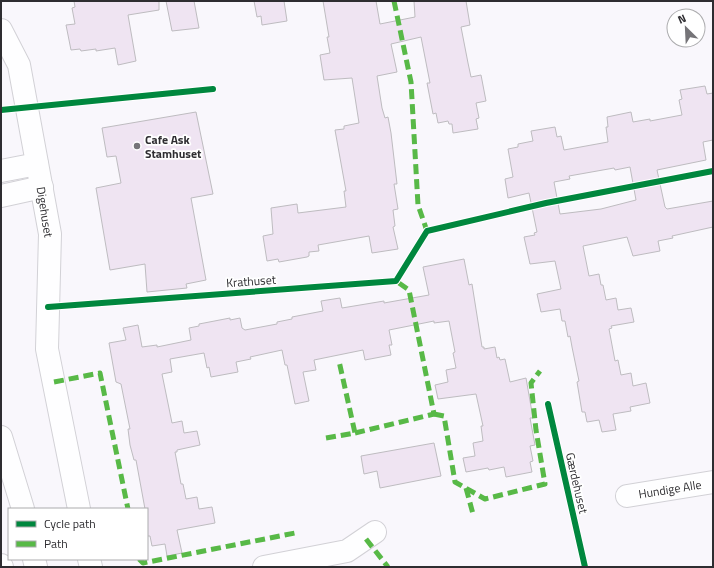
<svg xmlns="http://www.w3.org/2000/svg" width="714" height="568" viewBox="0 0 714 568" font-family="'Titillium Web',sans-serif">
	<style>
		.building { fill: #efe4f2; stroke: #bebcc0; fill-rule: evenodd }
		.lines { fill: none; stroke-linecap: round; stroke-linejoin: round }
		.minor-casing { stroke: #d2d1d6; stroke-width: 24 }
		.minor { stroke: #fefeff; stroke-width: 22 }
		.quiet { stroke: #58b947; stroke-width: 5; stroke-dasharray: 10 5; stroke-linecap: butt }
		.cycleway-casing { stroke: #fff; stroke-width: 8 }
		.cycleway { stroke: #00873e; stroke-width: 6 }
		.poi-dot { fill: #757478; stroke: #fff; stroke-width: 1.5 }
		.labels { text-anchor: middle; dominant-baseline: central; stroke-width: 3.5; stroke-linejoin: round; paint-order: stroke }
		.poi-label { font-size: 12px; font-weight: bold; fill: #2e2d31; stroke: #fff; text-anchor: start }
		.street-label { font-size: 12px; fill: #2e2d31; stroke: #fff }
	</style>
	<rect width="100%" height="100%" fill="#f9f7fc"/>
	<g class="building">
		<polygon points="74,1 159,1 159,10 128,15 136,61 118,65 115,48 96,51 96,49 81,51 80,49 71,50 66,25 75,24 72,8 75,7"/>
		<polygon points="166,1 194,1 199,28 172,31"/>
		<polygon points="254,1 284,1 287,21 262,25 261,16 257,17"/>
		<polygon points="323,1 376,1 380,24 415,17 414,1 466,1 470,25 461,27 468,63 471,77 481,75 486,101 476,103 479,118 476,119 478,129 453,133 452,124 449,124 448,121 438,123 436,113 433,114 427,83 430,83 421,37 391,44 397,72 377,76 382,108 385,118 388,117 391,133 397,184 394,184 398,209 393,210 395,226 393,227 398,249 372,253 369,236 318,245 319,251 309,252 309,256 307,257 279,262 278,259 267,261 263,236 273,234 271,208 297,204 298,213 346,207 344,191 346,191 335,130 344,129 344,126 359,123 352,78 324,80 320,55 330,53 327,37 329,37"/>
		<path d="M705,86L707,94L713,93V140L703,142L706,160L657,170L665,207L667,209L713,201V227L672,236L673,238L658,241L660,251L633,256L627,237L583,246L589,276L599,274L601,285H603L606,300L616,298L618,310L631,308L634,322L611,326L612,328L609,329L615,361L618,360L621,375L631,373L633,386L646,383L650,403L630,407L631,411L613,414L616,430L602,432L599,420L587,422L585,412H582L577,382L579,381L572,347L570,336L568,337L565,321H562L560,309L541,312L537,294L561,289L555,261L530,264L524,237L535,235L534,233L537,232L529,193L508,198L505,179L513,177L508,149L518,147V144L533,141L531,131L555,127L557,137L561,136L564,150L608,142L606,127H608L607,117L631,112L633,122L650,119V121L682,115L679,100L682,99L680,90ZM630,167L636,200L601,209L560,214L554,182L570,179L569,176L614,168L615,170Z"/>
		<polygon points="196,112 213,194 191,198 206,280 186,284 187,288 147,292 145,264 110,270 96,188 121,183 116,156 107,157 102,128"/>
		<polygon points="464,259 469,285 472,284 482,347 484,347 484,349 495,347 497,358 499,357 500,360 505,359 510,382 526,378 533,418 530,418 535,445 530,446 533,461 530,462 532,472 506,477 504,467 489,470 488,468 466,472 463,458 475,456 473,443 483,441 481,426 483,426 476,394 438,399 435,385 448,382 446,370 456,368 453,353 455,352 449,321 434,323 434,321 389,330 392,345 389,345 391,355 365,360 363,350 314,360 316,370 303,372 309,401 295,404 287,365 285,365 282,350 250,357 251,359 236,362 238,372 211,377 209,367 207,368 204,353 170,359 172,372 162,374 172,423 182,421 184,433 197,431 200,445 177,450 177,452 175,452 181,484 183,484 186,499 197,497 199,509 212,507 215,523 177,530 182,553 167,556 165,544 152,546 150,536 147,536 147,509 145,509 136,460 134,460 130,445 128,429 130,429 121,384 116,382 109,343 126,340 123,328 138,325 142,347 157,345 157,347 191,340 189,328 199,326 199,324 230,318 230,320 240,318 242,328 245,330 277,324 277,322 292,319 292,317 323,311 321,301 340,298 342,308 384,301 384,303 429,295 423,267"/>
		<polygon points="434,443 441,476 380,488 377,471 364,474 361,456"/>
	</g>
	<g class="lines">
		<defs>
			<g id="minor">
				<polyline points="1,30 19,65 50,234 47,349 79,509"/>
				<polyline points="1,171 37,164"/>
				<polyline points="1,196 42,187"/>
				<polyline points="1,437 23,509"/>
				<polyline points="627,496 713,482"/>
				<polyline points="34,559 36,567"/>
				<polyline points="89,559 91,567"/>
				<polyline points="1,565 2,567"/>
				<polyline points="264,567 347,551 375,532"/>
			</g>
		</defs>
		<use href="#minor" class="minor-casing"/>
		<use href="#minor" class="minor"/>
		<g class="quiet">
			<polyline points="394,1 411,82 418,205 427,231 430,230"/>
			<polyline points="54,382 100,373 128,509"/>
			<polyline points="434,414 444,416 455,482 485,499 545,484 536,430 531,383 540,371"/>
			<polyline points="355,433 434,414 409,290 396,281"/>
			<polyline points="326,438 355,433 339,361"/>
			<polyline points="466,488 473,514"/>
			<polyline points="366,539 388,567"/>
			<polyline points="139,559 143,563 295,533"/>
		</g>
		<defs>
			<g id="cycleway">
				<polyline points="1,110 213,89"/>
				<polyline points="48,307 396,281 427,231 546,203 713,171"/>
				<polyline points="548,404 585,567"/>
			</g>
		</defs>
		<use href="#cycleway" class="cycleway-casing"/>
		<use href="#cycleway" class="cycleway"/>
	</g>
	<circle class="poi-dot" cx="137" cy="146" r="4"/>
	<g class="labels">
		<g class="poi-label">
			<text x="145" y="139">Cafe Ask<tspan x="145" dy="14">Stamhuset</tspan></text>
		</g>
		<g class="street-label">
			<text transform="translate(45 212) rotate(81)">Digehuset</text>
			<text transform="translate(251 281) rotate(-4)">Krathuset</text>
			<text transform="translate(577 483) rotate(77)">Gærdehuset</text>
			<text transform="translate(670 489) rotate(-9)">Hundige Alle</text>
		</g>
	</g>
	<rect width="714" height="568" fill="none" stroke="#2e2d31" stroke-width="4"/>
	<rect x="8" y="508" width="140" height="52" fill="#ffffff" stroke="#ababad"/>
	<rect x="16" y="521" width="20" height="6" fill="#00873e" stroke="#ababad"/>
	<text x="44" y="528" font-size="12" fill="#2e2d31">Cycle path</text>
	<rect x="16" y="541" width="20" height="6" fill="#58b947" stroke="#ababad"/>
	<text x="44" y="548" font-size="12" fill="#2e2d31">Path</text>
	<g transform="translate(686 28) rotate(336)"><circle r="19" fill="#ffffff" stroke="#ababad"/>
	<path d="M0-3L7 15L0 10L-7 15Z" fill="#757478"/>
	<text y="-6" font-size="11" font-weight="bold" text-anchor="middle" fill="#2e2d31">N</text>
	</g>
</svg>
